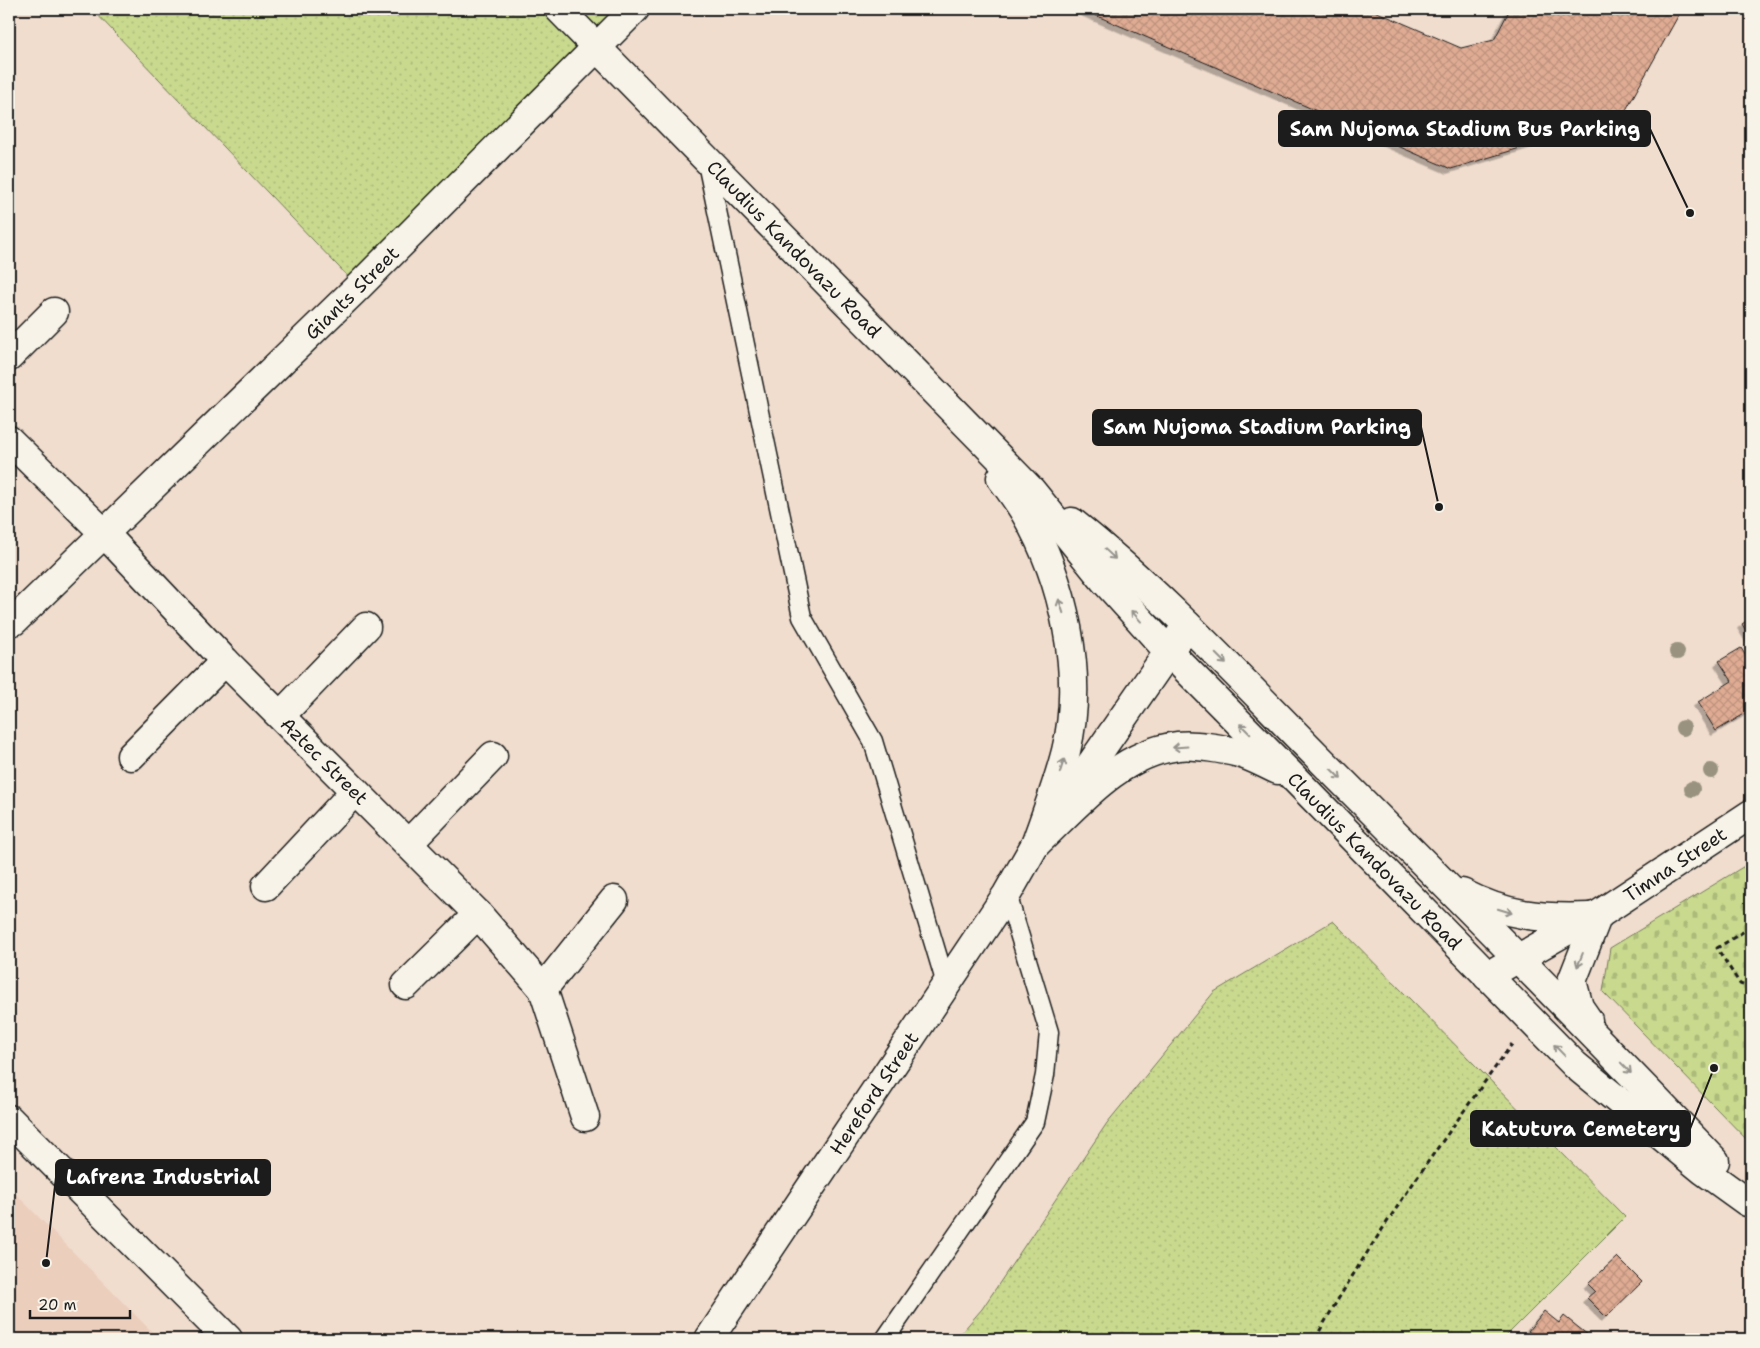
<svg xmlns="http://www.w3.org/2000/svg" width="1760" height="1348" viewBox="0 0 1760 1348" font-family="'Shantell Sans',sans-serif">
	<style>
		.built { fill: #ebcebc }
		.grass { fill: url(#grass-dots); stroke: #727b55 }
		.cemetery { fill: url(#cemetery-stones); stroke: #727b55 }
		.building { fill: url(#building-cross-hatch); stroke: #1c1c1c; filter: url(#shadow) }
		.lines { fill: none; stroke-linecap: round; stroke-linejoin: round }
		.lane-casing { stroke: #1c1c1c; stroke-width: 21 }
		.street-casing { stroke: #1c1c1c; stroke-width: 31 }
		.secondary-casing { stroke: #1c1c1c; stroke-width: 31 }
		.path { stroke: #1c1c1c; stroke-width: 3; stroke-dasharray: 5 4; stroke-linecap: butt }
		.lane { stroke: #f7f3e8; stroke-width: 18 }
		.street { stroke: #f7f3e8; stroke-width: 28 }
		.secondary { stroke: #f7f3e8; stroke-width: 28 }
		.tree { fill: #98927f }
		.oneway { stroke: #94928c }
		.labels { text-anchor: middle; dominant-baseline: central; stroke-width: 4; stroke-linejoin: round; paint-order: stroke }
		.street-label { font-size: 19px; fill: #1c1c1c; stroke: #f7f3e8 }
		.leader { fill: none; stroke: #1c1c1c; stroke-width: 2 }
		.callout-dot { fill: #1c1c1c; stroke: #f7f3e8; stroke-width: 2 }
		.callout { fill: #1c1c1c; stroke: #1c1c1c; stroke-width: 2 }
		.callout-label { font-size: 20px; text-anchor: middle; font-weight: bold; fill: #fff }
	</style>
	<defs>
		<pattern id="grass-dots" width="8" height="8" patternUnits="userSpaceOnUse" patternTransform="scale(1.25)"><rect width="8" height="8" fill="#c9da8e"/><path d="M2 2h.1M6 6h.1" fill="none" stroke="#acba7a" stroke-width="1.8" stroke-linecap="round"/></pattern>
		<pattern id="cemetery-stones" width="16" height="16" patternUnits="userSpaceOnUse" patternTransform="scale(1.25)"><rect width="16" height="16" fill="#c9da8e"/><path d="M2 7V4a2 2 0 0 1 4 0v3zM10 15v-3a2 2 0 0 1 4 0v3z" fill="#acba7a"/></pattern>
		<pattern id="building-cross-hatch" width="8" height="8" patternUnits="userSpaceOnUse" patternTransform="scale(1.25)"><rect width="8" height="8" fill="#dfab93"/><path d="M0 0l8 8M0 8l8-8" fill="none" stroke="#bf937e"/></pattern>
		<filter id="shadow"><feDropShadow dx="-4.5" dy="4.5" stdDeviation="0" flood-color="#0004"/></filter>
	</defs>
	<rect width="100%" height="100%" fill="#f0ddce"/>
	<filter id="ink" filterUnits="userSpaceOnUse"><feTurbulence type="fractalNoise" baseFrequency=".02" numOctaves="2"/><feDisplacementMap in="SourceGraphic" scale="10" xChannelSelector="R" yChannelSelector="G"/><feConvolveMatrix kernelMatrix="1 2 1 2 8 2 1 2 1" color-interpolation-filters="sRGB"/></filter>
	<g filter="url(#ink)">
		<polygon class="built" points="9,1187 159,1339 9,1339"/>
		<g class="grass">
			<polygon points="92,9 635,9 358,287"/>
			<polygon points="1333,921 1625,1217 1503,1339 956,1339 982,1309 1107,1123 1214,992"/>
		</g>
		<polygon class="cemetery" points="1751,862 1751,1144 1603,992 1610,948"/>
		<g class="building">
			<polygon points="1081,9 1370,9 1461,48 1494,40 1510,9 1682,9 1622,117 1451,169"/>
			<polygon points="1751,618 1751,639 1742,624"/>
			<polygon points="1741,648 1751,664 1751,710 1716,731 1698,702 1732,681 1719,661"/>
			<polygon points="1617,1257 1642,1282 1606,1317 1587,1298 1595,1291 1588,1284"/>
			<polygon points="1544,1311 1559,1323 1564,1316 1593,1339 1539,1339 1528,1331"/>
		</g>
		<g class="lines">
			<defs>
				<g id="lane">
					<polyline points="707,163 802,617 873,741 946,984"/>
					<polyline points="885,1339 1035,1122 1045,1075 1049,1032 1007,894"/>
				</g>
				<g id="street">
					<polyline points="9,357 54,312"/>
					<path id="s1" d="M9,440L103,532L225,661L478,914L543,989L585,1117"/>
					<path id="s2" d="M14,621L358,287L635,9"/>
					<polyline points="281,715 366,627"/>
					<polyline points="131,756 225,661"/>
					<polyline points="408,844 493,756"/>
					<polyline points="266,886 355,791"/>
					<path id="s3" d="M1487,976L1591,917L1598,915L1751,814"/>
					<polyline points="406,985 478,914"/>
					<polyline points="543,989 614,900"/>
					<path id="s4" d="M709,1339L1007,894L1035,845L1187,625"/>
				</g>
				<g id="secondary">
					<path id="s5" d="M559,9L1031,490L1103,579L1169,652L1293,777L1575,1065L1704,1171L1747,1202"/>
					<path d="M1001,478C1009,489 1018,501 1025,513C1064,580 1085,675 1066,751C1058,783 1046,814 1035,845"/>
					<path d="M1072,522C1164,595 1245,684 1328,767C1458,897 1588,1028 1715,1161"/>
					<path d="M1038,842C1078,804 1120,753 1178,746C1194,744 1224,749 1239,753C1253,757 1266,765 1278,770"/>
					<path d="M1462,893C1506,916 1542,919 1591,917"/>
					<polyline points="1588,1020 1579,1007 1572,981 1598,915"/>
					<polyline points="9,1119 228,1339"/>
				</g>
			</defs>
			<use href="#lane" class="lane-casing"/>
			<use href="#street" class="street-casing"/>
			<use href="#secondary" class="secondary-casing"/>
			<g class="path">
				<polyline points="1751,927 1717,948 1740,984 1751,988"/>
				<path d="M1315,1339C1373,1236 1443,1140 1512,1044"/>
			</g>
			<use href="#lane" class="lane"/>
			<use href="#street" class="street"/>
			<use href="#secondary" class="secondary"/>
		</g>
		<g class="tree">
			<circle cx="1677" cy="652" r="8"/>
			<circle cx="1683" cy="728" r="8"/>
			<circle cx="1711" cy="771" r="8"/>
			<circle cx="1692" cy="789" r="8"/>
		</g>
		<defs><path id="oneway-shaft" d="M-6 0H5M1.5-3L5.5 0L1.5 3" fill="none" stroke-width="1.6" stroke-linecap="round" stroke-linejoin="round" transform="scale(1.25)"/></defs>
		<g class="oneway">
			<use href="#oneway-shaft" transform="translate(1110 554) rotate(43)"/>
			<use href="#oneway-shaft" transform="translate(1061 606) rotate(-108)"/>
			<use href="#oneway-shaft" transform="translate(1136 616) rotate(-132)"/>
			<use href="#oneway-shaft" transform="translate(1221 659) rotate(45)"/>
			<use href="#oneway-shaft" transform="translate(1245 729) rotate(-135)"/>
			<use href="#oneway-shaft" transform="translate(1180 747) rotate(176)"/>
			<use href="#oneway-shaft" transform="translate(1062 766) rotate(-72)"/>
			<use href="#oneway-shaft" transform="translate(1336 774) rotate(45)"/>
			<use href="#oneway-shaft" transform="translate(1505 911) rotate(17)"/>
			<use href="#oneway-shaft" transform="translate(1580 960) rotate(112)"/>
			<use href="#oneway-shaft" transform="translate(1559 1050) rotate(-134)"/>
			<use href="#oneway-shaft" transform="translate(1626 1068) rotate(46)"/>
		</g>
	</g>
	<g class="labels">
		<g class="street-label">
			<text stroke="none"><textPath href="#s5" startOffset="336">Claudius Kandovazu Road</textPath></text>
			<text stroke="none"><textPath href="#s2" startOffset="471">Giants Street</textPath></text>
			<text stroke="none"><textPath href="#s1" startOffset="450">Aztec Street</textPath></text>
			<text stroke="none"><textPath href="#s5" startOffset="1180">Claudius Kandovazu Road</textPath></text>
			<text stroke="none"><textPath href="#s3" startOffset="219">Timna Street</textPath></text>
			<text stroke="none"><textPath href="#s4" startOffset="296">Hereford Street</textPath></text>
		</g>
	</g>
	<path class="leader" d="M1690 213L1650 129M1439 507L1421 427M1714 1068L1690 1129M46 1263L56 1177"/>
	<g class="callout-dot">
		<circle cx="1690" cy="213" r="5"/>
		<circle cx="1439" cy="507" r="5"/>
		<circle cx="1714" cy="1068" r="5"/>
		<circle cx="46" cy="1263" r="5"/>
	</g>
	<g class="callout">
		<rect x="1279" y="111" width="371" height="35" rx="5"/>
		<rect x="1093" y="410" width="328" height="35" rx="5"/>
		<rect x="1471" y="1111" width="219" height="35" rx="5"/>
		<rect x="56" y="1160" width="214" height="35" rx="5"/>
	</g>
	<g class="callout-label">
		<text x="1465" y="136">Sam Nujoma Stadium Bus Parking</text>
		<text x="1257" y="434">Sam Nujoma Stadium Parking</text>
		<text x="1581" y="1136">Katutura Cemetery</text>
		<text x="163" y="1184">Lafrenz Industrial</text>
	</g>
	<rect width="1760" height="1348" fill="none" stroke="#f7f3e8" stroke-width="30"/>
	<rect x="15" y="15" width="1730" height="1318" fill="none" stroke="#1c1c1c" stroke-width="2" filter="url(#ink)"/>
	<path d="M30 1310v8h100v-8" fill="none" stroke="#1c1c1c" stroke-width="2.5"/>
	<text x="38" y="1310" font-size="15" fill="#1c1c1c" stroke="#f7f3e8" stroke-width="4" paint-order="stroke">20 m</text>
</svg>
